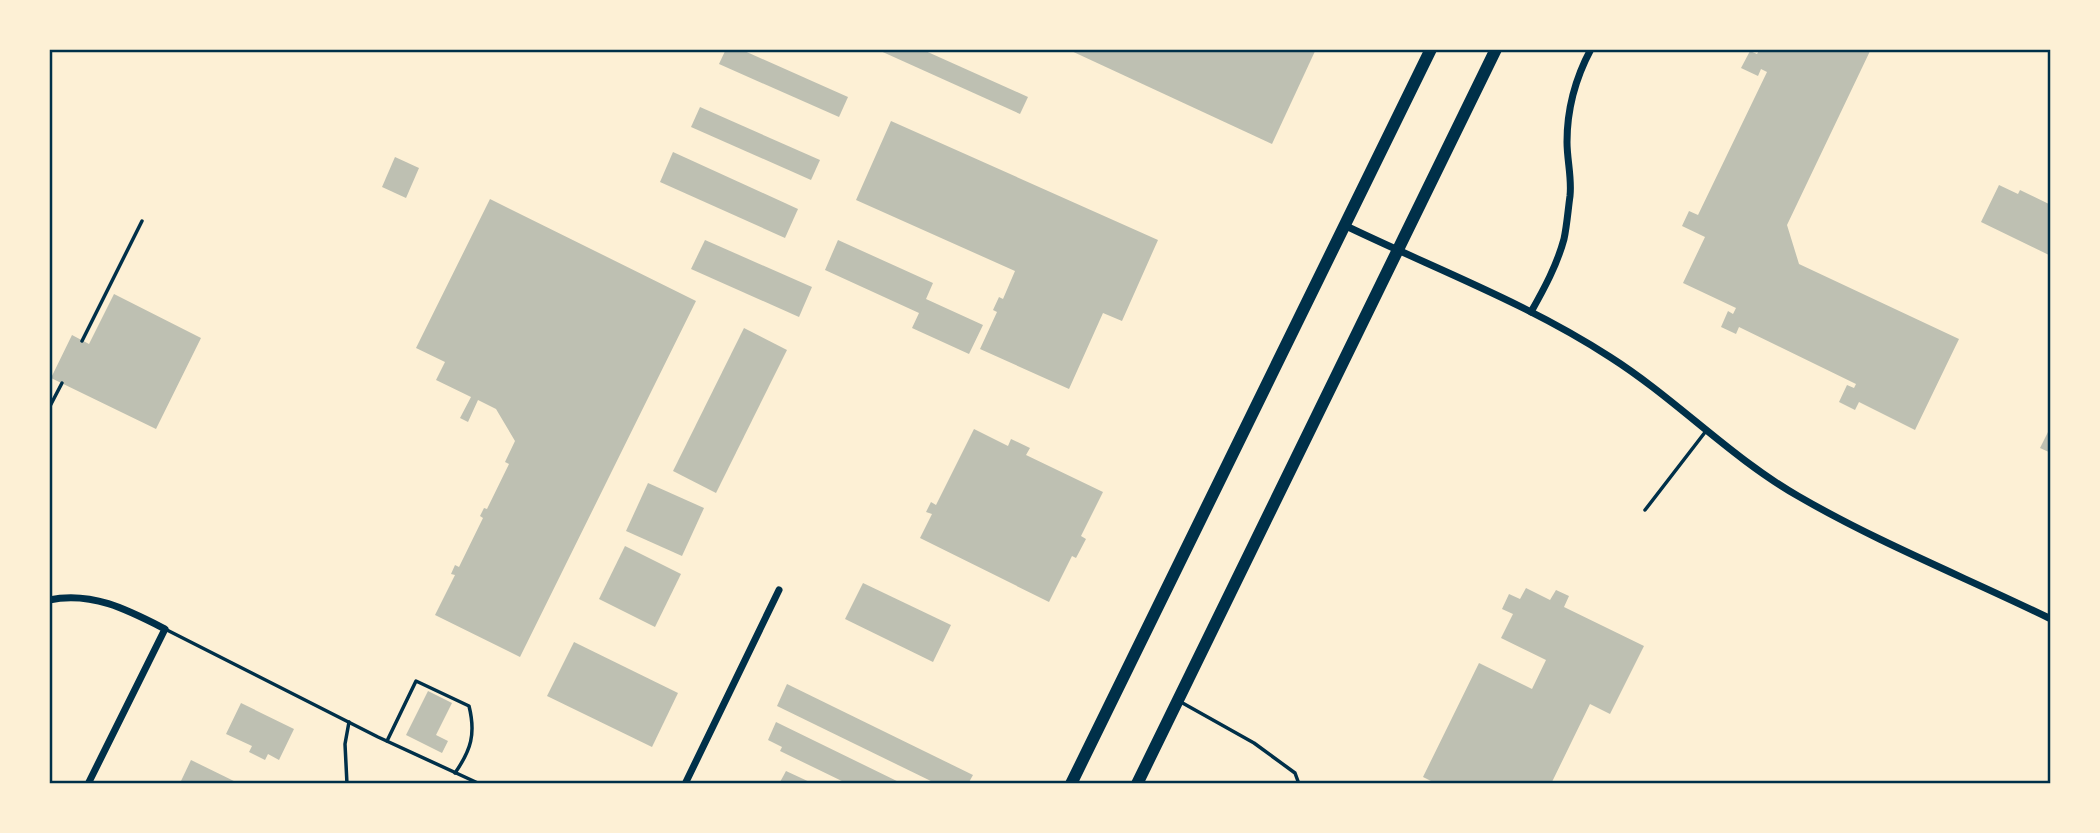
<svg xmlns="http://www.w3.org/2000/svg" width="2100" height="833" viewBox="0 0 2100 833" font-family="Ubuntu,sans-serif">
	<style>
		.building { fill: #bec0b2 }
		.lines { fill: none; stroke-linecap: round; stroke-linejoin: round }
		.service { stroke: #003049; stroke-width: 3.5 }
		.minor { stroke: #003049; stroke-width: 7 }
		.primary { stroke: #003049; stroke-width: 12 }
		.neatline { fill: none; stroke: #003049; stroke-width: 2.5 }
	</style>
	<rect width="100%" height="100%" fill="#fdf0d5"/>
	<g class="building">
		<polygon points="726,49 740,49 848,97 839,117 719,64"/>
		<polygon points="876,49 921,49 1028,97 1020,114"/>
		<polygon points="1067,49 1316,49 1272,144"/>
		<polygon points="1760,49 1871,49 1787,225 1799,264 1959,339 1915,430 1859,402 1855,410 1839,402 1847,385 1854,388 1856,384 1739,327 1736,334 1721,327 1728,311 1733,314 1736,308 1683,283 1705,237 1682,226 1689,211 1698,215 1767,72 1761,69 1758,76 1741,68 1750,51 1757,54"/>
		<polygon points="700,107 820,160 811,180 691,127"/>
		<polygon points="891,121 1158,240 1122,321 1103,313 1069,389 980,349 997,312 993,310 999,297 1003,299 1015,271 856,200"/>
		<polygon points="673,152 798,209 785,238 660,182"/>
		<polygon points="395,157 419,168 406,198 382,187"/>
		<polygon points="1999,185 2018,194 2020,190 2051,205 2051,256 1981,222"/>
		<polygon points="490,199 696,301 520,657 435,615 455,575 451,574 455,565 459,567 483,518 480,516 484,508 487,509 509,464 505,462 515,441 496,409 478,400 468,422 460,418 471,397 436,380 445,362 416,348"/>
		<polygon points="705,240 812,287 799,317 691,269"/>
		<polygon points="838,240 933,283 926,299 983,325 969,354 912,328 919,313 825,270"/>
		<polygon points="114,294 201,338 156,429 51,378 72,335 89,344"/>
		<polygon points="744,328 787,350 716,493 673,471"/>
		<polygon points="2051,426 2051,453 2040,448"/>
		<polygon points="974,429 1008,446 1011,439 1030,448 1026,455 1103,492 1081,536 1086,539 1076,558 1072,556 1049,602 920,538 932,514 926,512 931,502 936,505"/>
		<polygon points="648,483 704,508 682,556 626,531"/>
		<polygon points="625,546 681,574 655,627 599,599"/>
		<polygon points="863,583 951,625 933,662 845,619"/>
		<polygon points="1526,588 1550,600 1556,590 1569,596 1564,607 1644,646 1610,714 1590,704 1551,784 1437,784 1423,777 1479,663 1532,689 1546,660 1501,638 1513,614 1502,609 1509,594 1520,599"/>
		<polygon points="574,642 678,693 652,747 547,696"/>
		<polygon points="787,684 973,775 968,784 937,784 777,706"/>
		<polygon points="428,691 452,703 436,735 448,741 442,753 406,735"/>
		<polygon points="241,703 294,729 279,760 268,754 265,760 249,752 252,746 226,734"/>
		<polygon points="776,722 903,784 848,784 780,751 782,747 768,740"/>
		<polygon points="191,760 240,784 187,784 181,781"/>
		<polygon points="786,771 814,784 779,784"/>
	</g>
	<g class="lines">
		<g class="service">
			<polyline points="82,341 142,221"/>
			<polyline points="49,408 62,383"/>
			<polyline points="1645,510 1706,431"/>
			<polyline points="165,629 378,737 480,784"/>
			<polyline points="1179,701 1254,743 1295,773 1299,784"/>
			<path d="M387,741L416,681L469,706C476,734 471,750 455,773"/>
			<polyline points="347,784 345,744 349,722"/>
		</g>
		<g class="minor">
			<path d="M1344,225C1433,268 1527,303 1610,357C1676,399 1730,457 1798,496C1879,543 1967,578 2051,619"/>
			<path d="M1531,312C1544,289 1557,265 1564,239C1567,225 1568,210 1570,196C1572,178 1567,160 1567,142C1567,110 1576,77 1591,49"/>
			<path d="M49,600C92,591 128,610 165,629L88,784"/>
			<polyline points="685,784 779,590"/>
		</g>
		<g class="primary">
			<polyline points="1071,784 1431,49"/>
			<polyline points="1137,784 1496,49"/>
		</g>
	</g>
	<rect width="2100" height="833" fill="none" stroke="#fdf0d5" stroke-width="102"/>
	<rect x="51" y="51" width="1998" height="731" class="neatline"/>
</svg>
